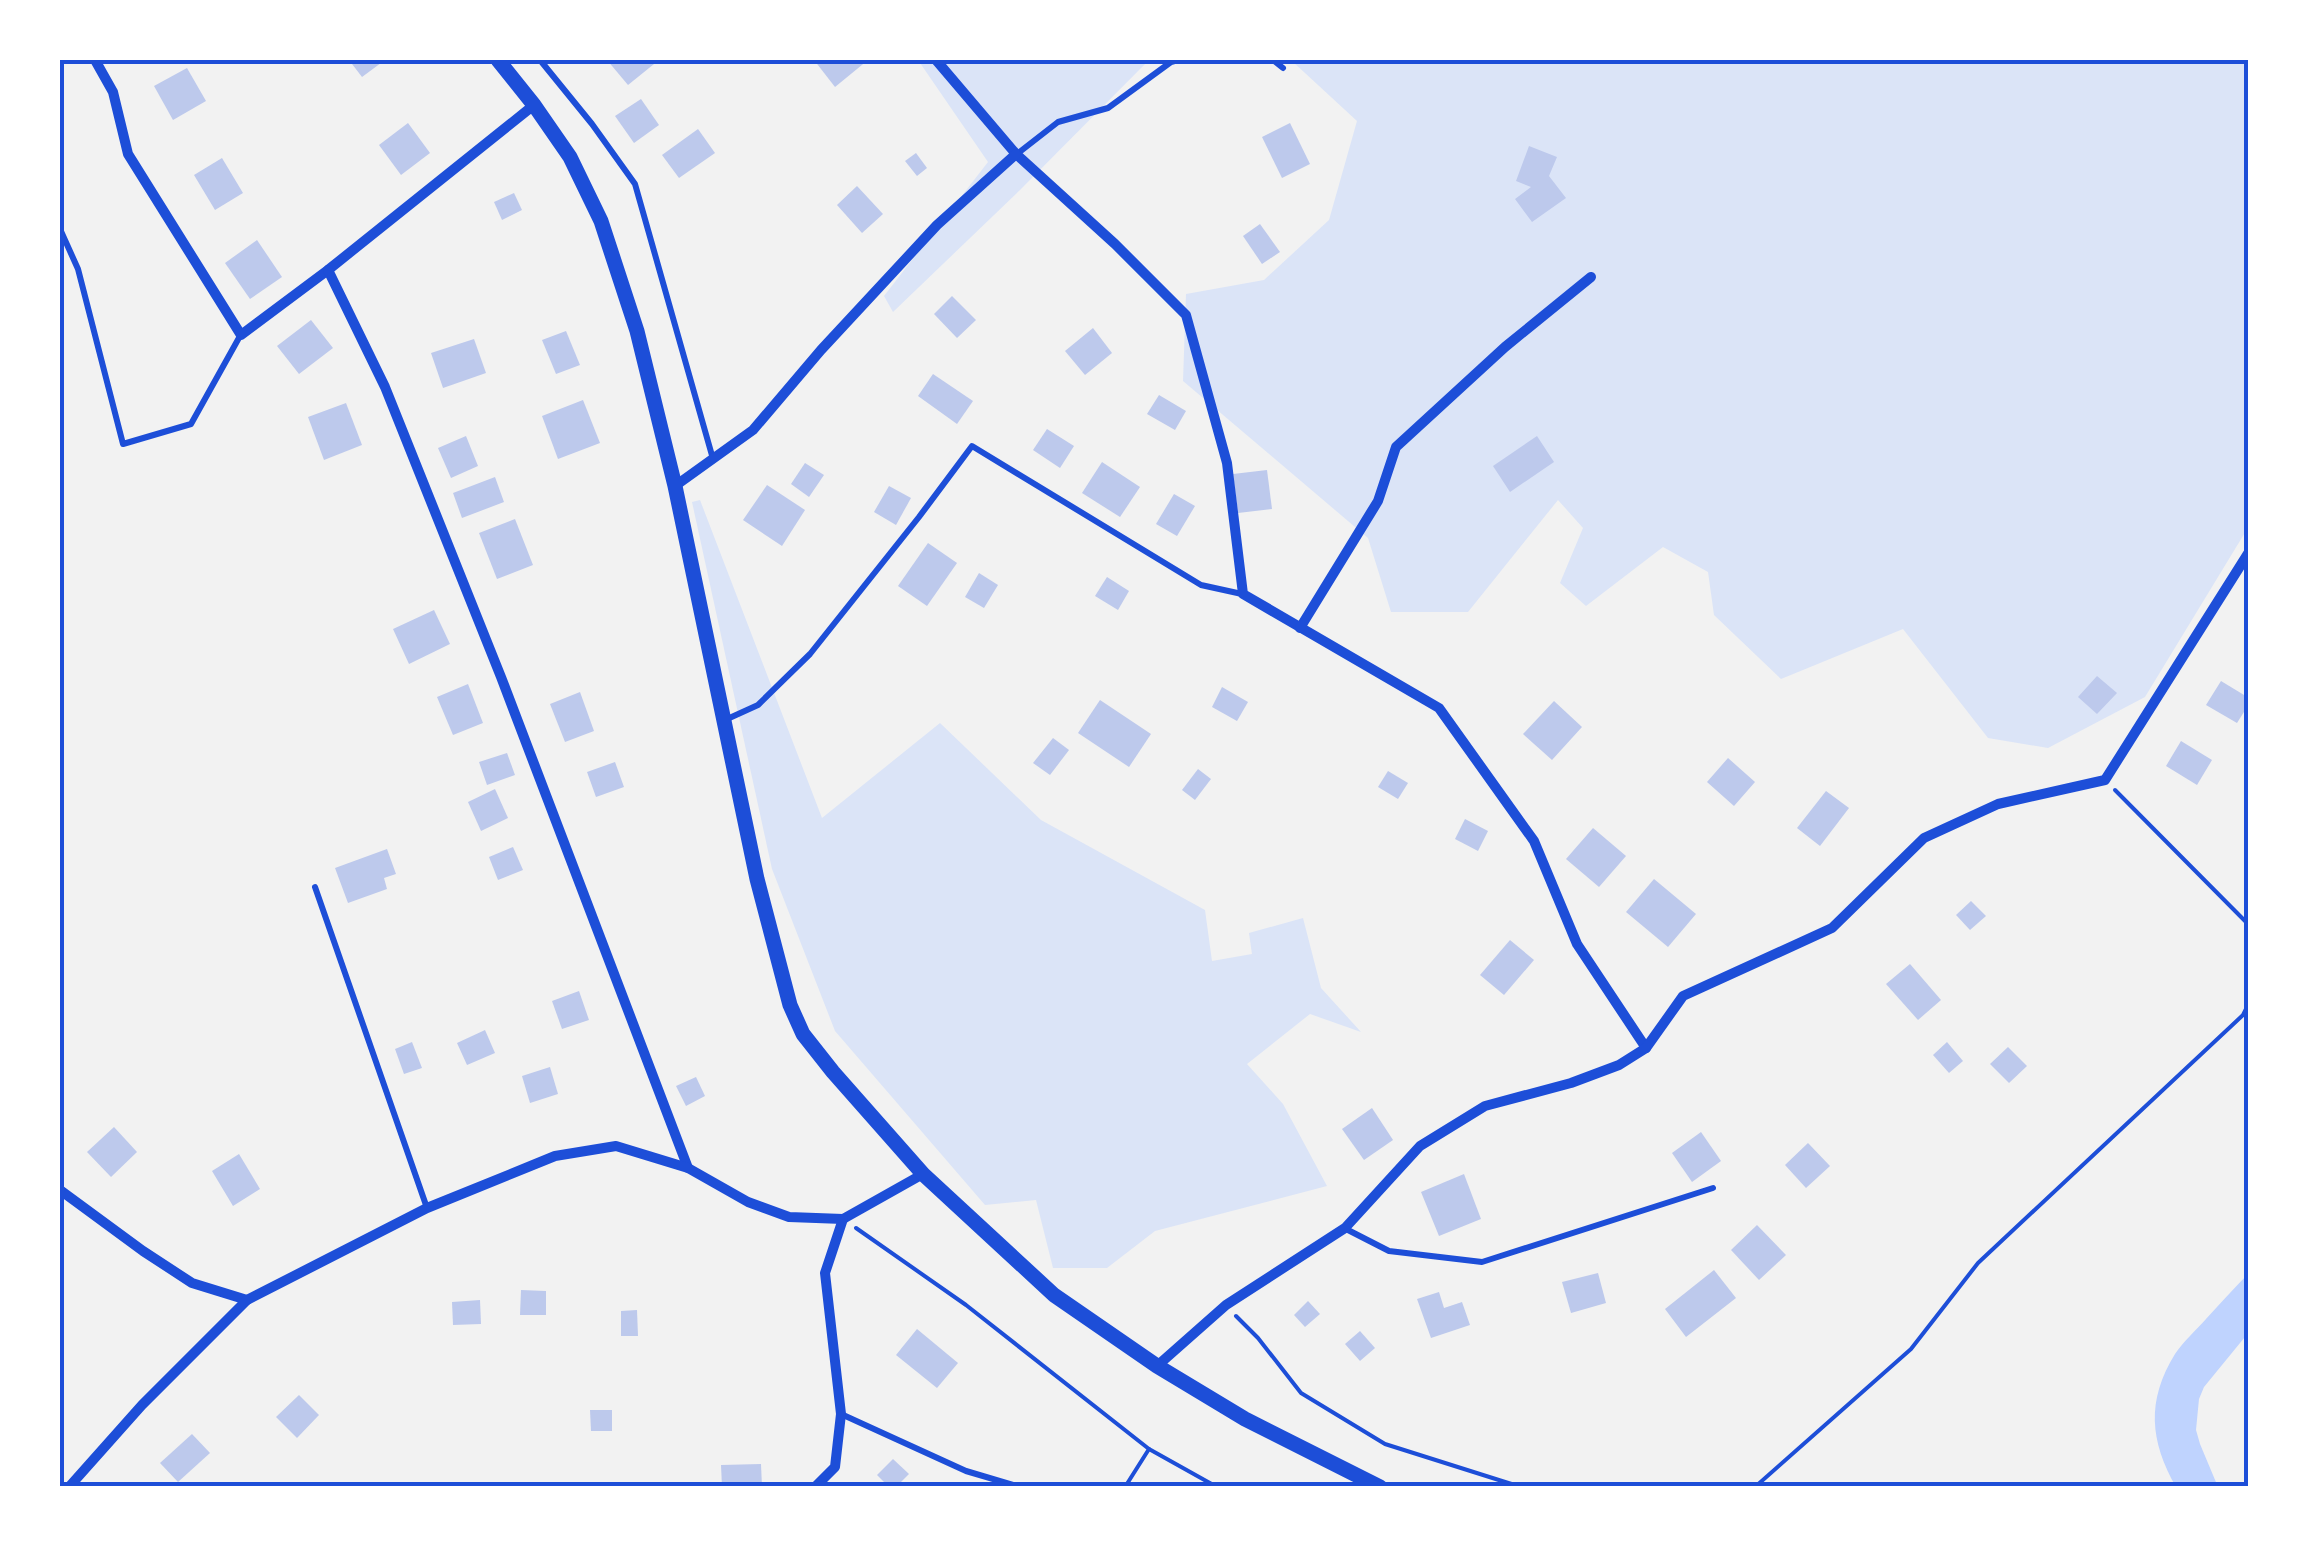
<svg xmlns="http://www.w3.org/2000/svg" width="2309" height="1547" viewBox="0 0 2309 1547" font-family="'IBM Plex Sans',sans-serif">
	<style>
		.green { fill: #dbe4f7 }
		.water { fill: #bfd3fe }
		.building { fill: #bdc9ec }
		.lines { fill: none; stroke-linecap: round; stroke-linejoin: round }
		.path { stroke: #1d4ed8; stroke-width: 4 }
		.service { stroke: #1d4ed8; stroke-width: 6 }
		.minor { stroke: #1d4ed8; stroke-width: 10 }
		.tertiary { stroke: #1d4ed8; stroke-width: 15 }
		.neatline { fill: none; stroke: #1d4ed8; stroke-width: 4 }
	</style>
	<rect width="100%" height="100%" fill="#f2f2f2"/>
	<g class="green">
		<polygon points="918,60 1149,60 1020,190 893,312 884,296 988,162"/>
		<polygon points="1280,60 2249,60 2249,526 2145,697 2048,748 1988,738 1903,629 1781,679 1714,615 1708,572 1663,547 1586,606 1560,583 1583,528 1558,500 1468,612 1391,612 1368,538 1183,381 1186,294 1264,280 1329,220 1357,121 1292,61"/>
		<polygon points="700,500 822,818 940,723 1041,820 1205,910 1212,961 1252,954 1249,933 1303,918 1321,988 1361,1032 1310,1014 1247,1064 1283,1104 1327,1186 1155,1231 1107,1268 1053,1268 1036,1200 985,1205 835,1031 772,869 692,502"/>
	</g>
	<path class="water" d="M2249,1273V1332L2204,1387L2199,1399L2196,1430L2200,1444L2218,1487H2176C2150,1441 2146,1401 2175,1354C2183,1342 2196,1330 2206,1319C2220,1304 2234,1288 2249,1273Z"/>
	<g class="building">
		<polygon points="349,60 385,60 362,77"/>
		<polygon points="607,60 659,60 628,85"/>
		<polygon points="814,60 868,60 835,87"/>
		<polygon points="187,68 206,101 173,120 154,86"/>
		<polygon points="641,99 659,125 634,143 615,116"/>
		<polygon points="408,123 430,153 401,175 379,145"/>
		<polygon points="1290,123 1310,164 1282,178 1262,137"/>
		<polygon points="698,129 715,153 679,178 662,155"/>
		<polygon points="1529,146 1557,157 1549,176 1566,198 1532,222 1515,199 1531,187 1516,181"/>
		<polygon points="916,153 927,168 917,176 905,161"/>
		<polygon points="222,158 243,193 215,210 194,175"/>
		<polygon points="857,186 883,214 862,233 837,205"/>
		<polygon points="514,193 522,210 502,220 494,202"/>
		<polygon points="1260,224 1280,252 1262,264 1243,236"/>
		<polygon points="257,240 282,277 250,299 225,263"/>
		<polygon points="952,296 976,320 957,338 934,314"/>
		<polygon points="311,320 333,348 299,374 277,346"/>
		<polygon points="1093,328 1112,353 1085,375 1065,351"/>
		<polygon points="566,331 580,365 556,374 542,340"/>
		<polygon points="474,339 486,373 443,388 431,353"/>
		<polygon points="933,374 973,401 957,424 918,396"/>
		<polygon points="1159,395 1186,411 1175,430 1147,414"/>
		<polygon points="583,400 600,443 558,459 542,416"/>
		<polygon points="346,403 362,445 324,460 308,417"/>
		<polygon points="1047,429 1074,446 1060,468 1033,450"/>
		<polygon points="466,436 478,466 451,478 438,448"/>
		<polygon points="1537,436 1554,462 1510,492 1493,466"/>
		<polygon points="1102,462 1140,487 1120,517 1082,493"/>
		<polygon points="805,463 824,475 809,497 791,484"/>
		<polygon points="1267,470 1272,509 1238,513 1233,474"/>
		<polygon points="495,477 504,502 462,518 453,493"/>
		<polygon points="767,485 805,510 782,546 743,520"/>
		<polygon points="889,486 911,498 896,525 874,512"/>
		<polygon points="1174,494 1195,506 1177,536 1156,524"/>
		<polygon points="515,519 533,565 497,579 479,533"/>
		<polygon points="928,543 957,563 927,606 898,586"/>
		<polygon points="979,573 998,585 984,608 965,597"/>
		<polygon points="1107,577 1129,591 1118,610 1095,596"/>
		<polygon points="434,610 450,644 409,664 393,629"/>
		<polygon points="2097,676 2117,693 2097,714 2078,697"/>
		<polygon points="2221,681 2249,698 2249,704 2237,723 2206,705"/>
		<polygon points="468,684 483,723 453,735 437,697"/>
		<polygon points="1222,687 1248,702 1237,721 1212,707"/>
		<polygon points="580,692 594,731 565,742 550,704"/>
		<polygon points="1100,700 1151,734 1129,767 1078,733"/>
		<polygon points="1554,701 1582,727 1552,760 1523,734"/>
		<polygon points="1053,738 1069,750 1050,775 1033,763"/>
		<polygon points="2181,741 2212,760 2197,785 2166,766"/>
		<polygon points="507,753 515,775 487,785 479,762"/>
		<polygon points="1728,758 1755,782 1734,806 1707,782"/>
		<polygon points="615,762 624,787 596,797 587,772"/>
		<polygon points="1198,769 1211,779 1195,800 1182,790"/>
		<polygon points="1388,771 1408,783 1398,799 1378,787"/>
		<polygon points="495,789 508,818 481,831 468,802"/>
		<polygon points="1826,791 1849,808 1820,846 1797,828"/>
		<polygon points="1465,819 1488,831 1478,851 1455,839"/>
		<polygon points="1593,828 1626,856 1599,887 1566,859"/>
		<polygon points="513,847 523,870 498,880 489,857"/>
		<polygon points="387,849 396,874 384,878 387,889 348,903 335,868"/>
		<polygon points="1654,879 1696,914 1668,947 1626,912"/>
		<polygon points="1971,901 1986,916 1970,930 1956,915"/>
		<polygon points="1510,940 1534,960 1504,995 1480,975"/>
		<polygon points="1910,964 1941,1000 1918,1020 1886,984"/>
		<polygon points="579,991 589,1020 562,1029 552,1001"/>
		<polygon points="485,1030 495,1053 467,1065 457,1043"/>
		<polygon points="412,1042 422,1068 404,1074 395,1049"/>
		<polygon points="1947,1042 1963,1061 1949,1073 1933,1055"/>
		<polygon points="2008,1047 2027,1066 2009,1083 1990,1064"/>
		<polygon points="550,1067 558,1094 530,1103 522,1076"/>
		<polygon points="696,1077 705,1096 686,1106 676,1086"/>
		<polygon points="1372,1108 1393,1140 1364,1160 1342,1129"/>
		<polygon points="114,1127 137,1152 111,1177 87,1152"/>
		<polygon points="1701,1132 1721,1161 1692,1182 1672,1153"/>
		<polygon points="1808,1143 1830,1166 1806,1188 1785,1165"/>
		<polygon points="239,1154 260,1189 233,1206 212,1171"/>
		<polygon points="1464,1174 1481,1219 1439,1236 1421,1192"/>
		<polygon points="1757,1225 1786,1255 1759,1280 1731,1250"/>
		<polygon points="1714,1270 1736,1298 1686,1337 1665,1309"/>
		<polygon points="1598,1273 1606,1303 1571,1313 1562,1282"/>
		<polygon points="521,1290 546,1291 546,1315 520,1315"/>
		<polygon points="1439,1292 1444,1308 1462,1302 1470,1325 1431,1338 1417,1299"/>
		<polygon points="480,1300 481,1324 453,1325 452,1302"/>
		<polygon points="1308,1301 1320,1314 1305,1327 1294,1315"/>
		<polygon points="637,1310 638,1336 621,1336 621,1311"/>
		<polygon points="917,1329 958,1363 937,1388 896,1355"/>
		<polygon points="1360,1331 1375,1348 1360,1361 1345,1344"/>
		<polygon points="299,1395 319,1415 297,1438 276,1417"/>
		<polygon points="590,1410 612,1410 612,1431 591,1431"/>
		<polygon points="192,1434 210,1453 178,1482 160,1463"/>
		<polygon points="893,1459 909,1474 896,1487 889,1487 877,1475"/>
		<polygon points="761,1464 762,1487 722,1487 721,1465"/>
	</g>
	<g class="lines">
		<g class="path">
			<polyline points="2115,790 2249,925"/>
			<polyline points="856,1228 966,1305 1149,1449 1217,1487"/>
			<polyline points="1236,1316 1258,1338 1301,1393 1385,1444 1521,1487"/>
			<polyline points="1125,1487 1149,1449"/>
			<polyline points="1755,1487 1911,1349 1978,1263 2243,1015 2249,1003"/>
		</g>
		<g class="service">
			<polyline points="540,60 592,124 635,184 713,459"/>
			<polyline points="1273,60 1283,68"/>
			<polyline points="1017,154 1058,122 1108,108 1171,62 1178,60"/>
			<polyline points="60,229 78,269 123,444 191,424 240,336"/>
			<polyline points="725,720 758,705 810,654 919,517 972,446 1201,585 1242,594"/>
			<polyline points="315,887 427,1208"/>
			<polyline points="1346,1229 1389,1251 1482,1262 1713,1188"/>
			<polyline points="841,1414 966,1471 1020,1487"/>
		</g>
		<g class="minor">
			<polyline points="95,60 113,92 128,154 241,335 328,270 534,105"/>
			<polyline points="936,60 1016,154 1115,244 1186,315 1227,463 1243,594 1439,708 1534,841 1577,944 1646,1048"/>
			<polyline points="328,270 385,387 501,677 688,1168"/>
			<polyline points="675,486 753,430 821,350 937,225 1016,154"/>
			<polyline points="1300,628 1378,501 1396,447 1505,347 1591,277"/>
			<polyline points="60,1190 143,1251 192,1283 247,1300"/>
			<polyline points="1157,1366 1226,1305 1345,1228 1420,1146 1485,1106 1571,1083 1619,1065 1646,1048 1683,996 1832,928 1924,838 1998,804 2105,780 2249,552"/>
			<polyline points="69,1487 142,1405 247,1300 427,1208 555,1156 616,1146 688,1168 748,1202 789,1217 843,1219 923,1174"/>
			<polyline points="815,1487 835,1467 841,1414 825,1273 843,1219"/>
		</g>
		<polyline class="tertiary" points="498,60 534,105 570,157 601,221 637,331 675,486 757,879 790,1005 803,1034 833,1072 923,1174 1054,1295 1157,1366 1245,1419 1380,1487"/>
	</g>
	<rect width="2309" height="1547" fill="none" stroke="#ffffff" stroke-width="125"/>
	<rect x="62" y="62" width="2184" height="1422" class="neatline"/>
</svg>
